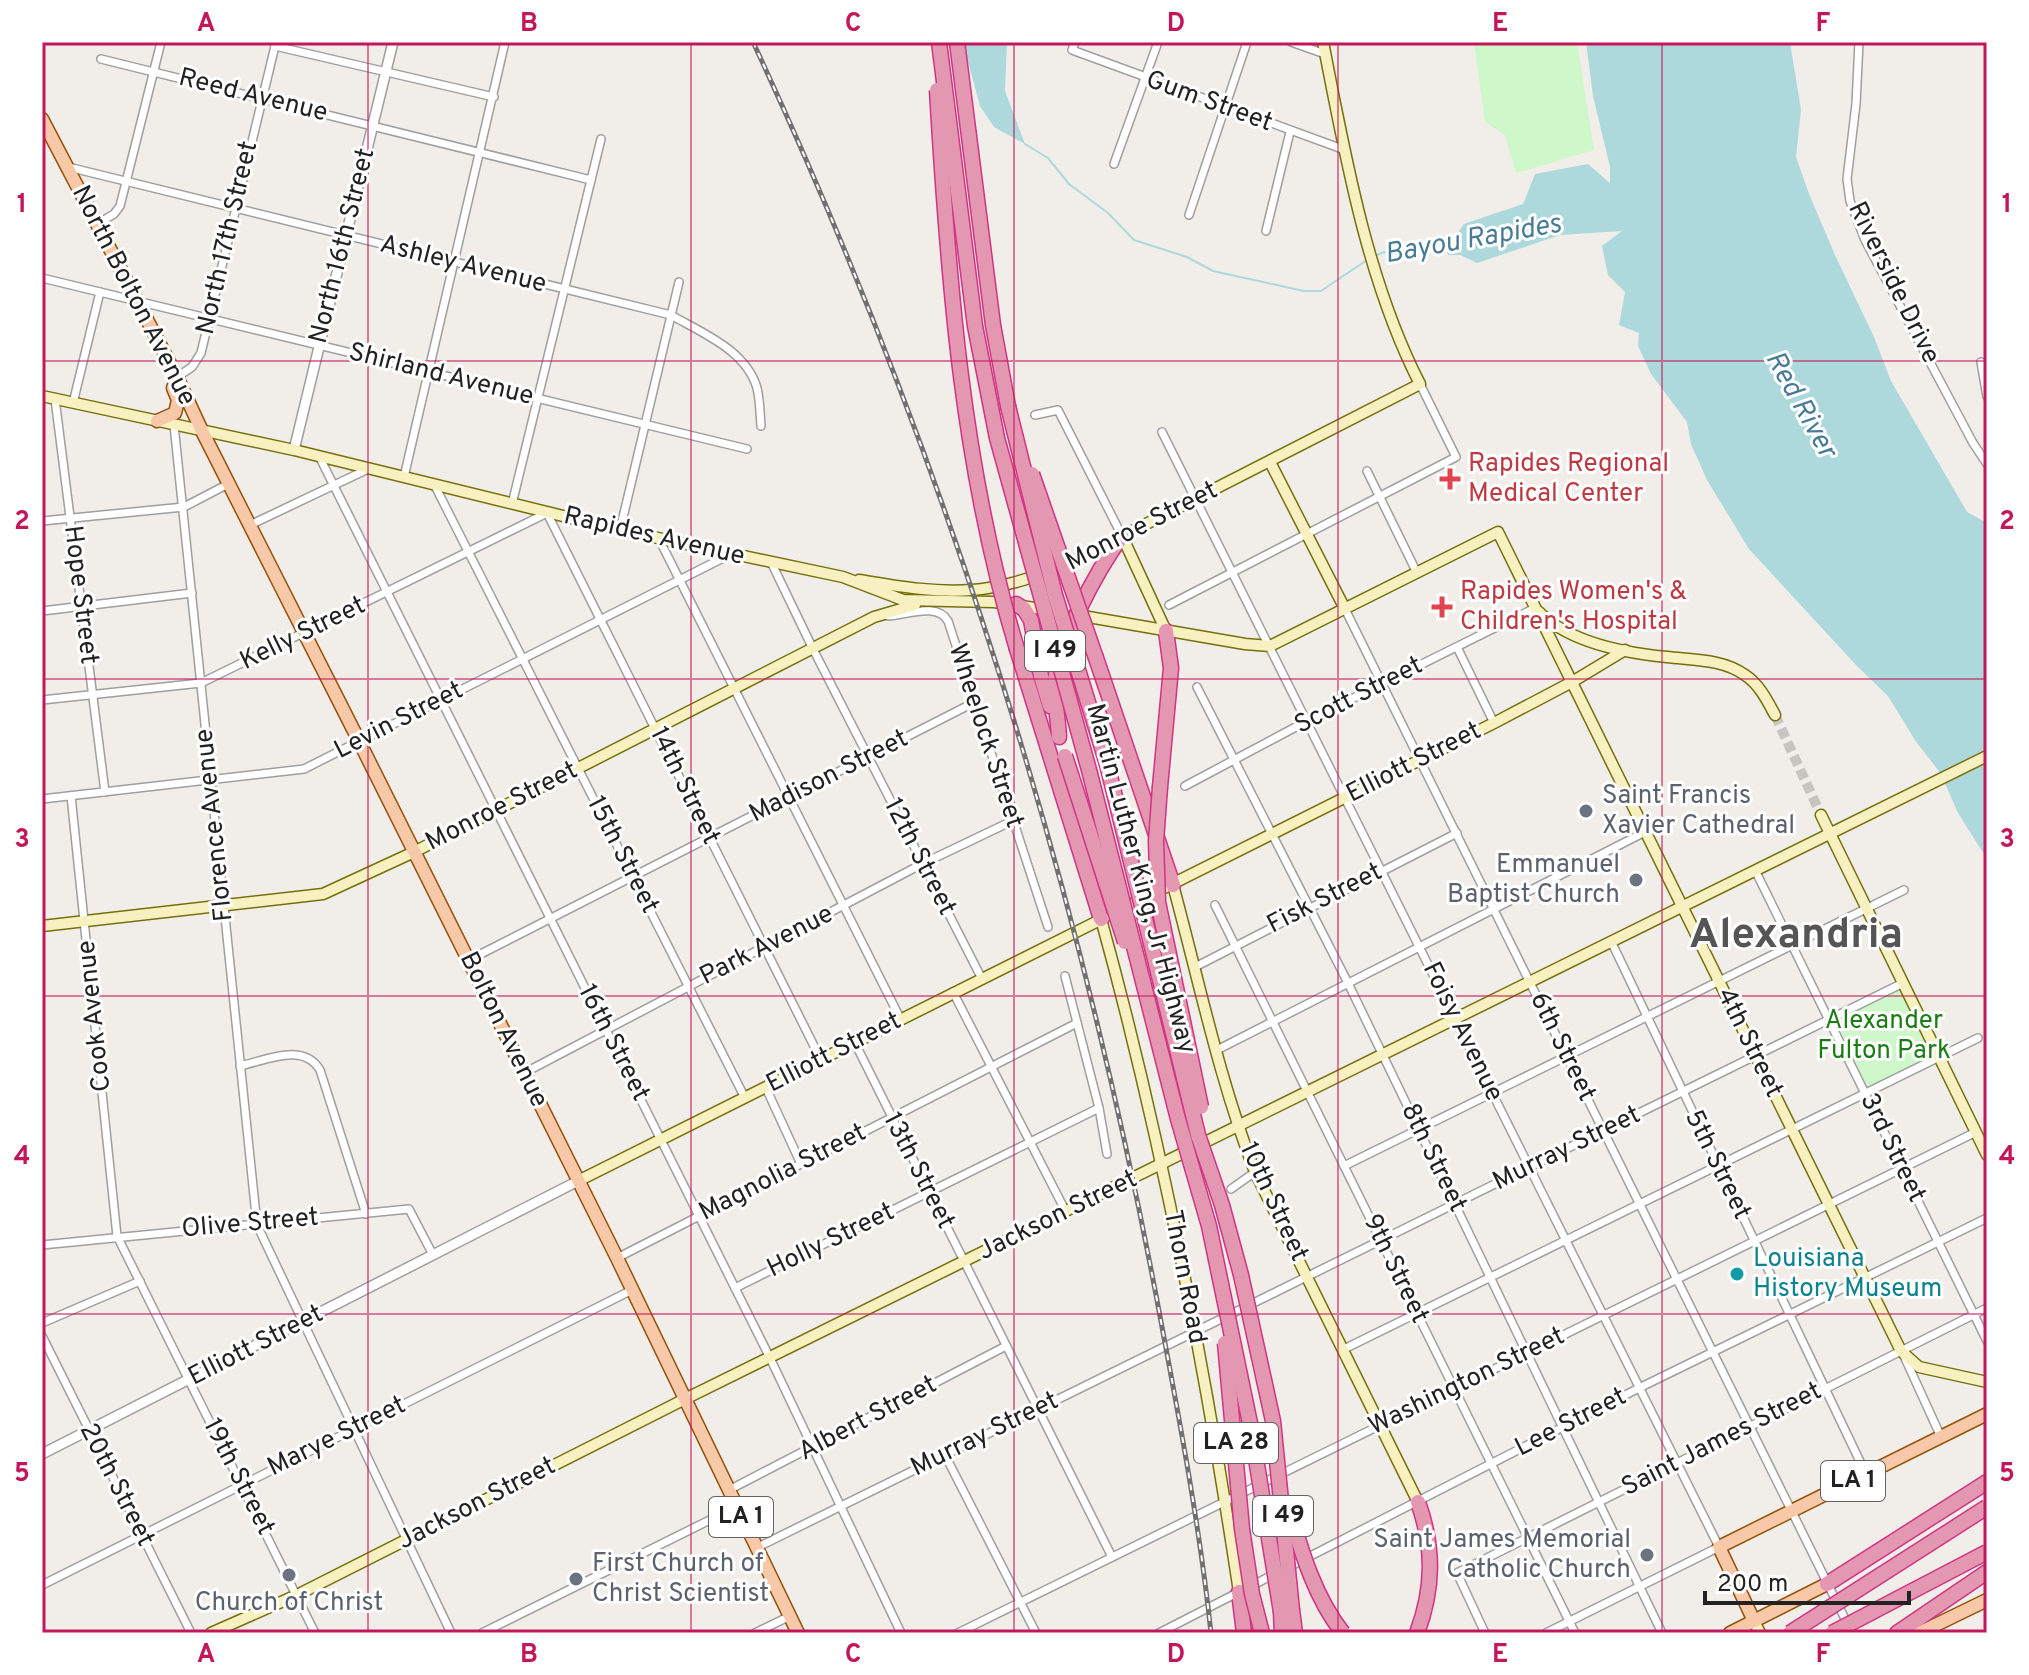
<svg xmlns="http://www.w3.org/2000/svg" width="2029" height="1675" viewBox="0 0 2029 1675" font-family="Overpass,sans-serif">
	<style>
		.park { fill: #cef7ca }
		.water { fill: #add9dc }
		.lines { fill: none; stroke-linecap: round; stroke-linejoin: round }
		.stream { stroke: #add9dc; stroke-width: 2 }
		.secondary-tunnel { stroke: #c8c4c1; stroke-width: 10; stroke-dasharray: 10 5; stroke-linecap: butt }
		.minor-casing { stroke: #9f9f9f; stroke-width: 10 }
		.tertiary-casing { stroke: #9f9f9f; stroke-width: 12 }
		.secondary-casing { stroke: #76700c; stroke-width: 13 }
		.primary-casing { stroke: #965109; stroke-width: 15 }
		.motorway-casing { stroke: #d23483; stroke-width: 17 }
		.minor { stroke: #fff; stroke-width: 7 }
		.tertiary { stroke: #fff; stroke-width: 9 }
		.secondary { stroke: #f7f1c2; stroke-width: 10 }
		.primary { stroke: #f7c9a9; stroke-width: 12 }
		.motorway { stroke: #e397b1; stroke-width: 14 }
		.rail-casing { stroke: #707070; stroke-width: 5 }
		.rail { stroke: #fff; stroke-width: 2; stroke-dasharray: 6; stroke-linecap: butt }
		.motorway-bridge-casing { stroke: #d23483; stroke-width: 17; stroke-linecap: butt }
		.motorway-bridge { stroke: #e397b1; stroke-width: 14 }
		.grid { fill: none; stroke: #c2185b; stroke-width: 2; stroke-opacity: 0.55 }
		.health-dot { fill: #e0444e; stroke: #fff; stroke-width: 3 }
		.worship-dot { fill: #6b7280; stroke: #fff; stroke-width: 3 }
		.culture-dot { fill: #0f9aa8; stroke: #fff; stroke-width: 3 }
		.labels { text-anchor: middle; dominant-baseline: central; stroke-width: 6; stroke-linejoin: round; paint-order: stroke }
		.shield { fill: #fff; stroke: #646464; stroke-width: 2 }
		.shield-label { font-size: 24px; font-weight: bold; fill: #222 }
		.street-label { font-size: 26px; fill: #222; stroke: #fff }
		.health-label { font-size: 26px; fill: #be3a42; stroke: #fff; text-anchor: start }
		.worship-label { font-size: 26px; fill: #5b616d; stroke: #fff; text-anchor: start }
		.park-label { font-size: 26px; fill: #1b7d13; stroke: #fff }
		.culture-label { font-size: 26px; fill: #0d838f; stroke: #fff; text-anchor: start }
		.water-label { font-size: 28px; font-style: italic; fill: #497b96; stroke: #fff }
		.town-label { font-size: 42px; font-weight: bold; fill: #555; stroke: #fff }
		.neatline { fill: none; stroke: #c2185b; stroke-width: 3 }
		.grid-label { font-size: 26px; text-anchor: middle; font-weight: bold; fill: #c2185b }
	</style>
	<rect width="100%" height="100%" fill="#f1ede9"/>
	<g class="park">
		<polygon points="1474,42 1577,42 1594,150 1516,173 1505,135 1485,122"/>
		<polygon points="1903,985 1935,1052 1868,1088 1835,1019"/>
	</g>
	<g class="water">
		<polygon points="955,42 1007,42 1005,91 1025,144 994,127 980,106 967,58"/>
		<polygon points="1586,42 1790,42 1801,110 1796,157 1809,194 1835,255 1874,337 1891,381 1967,512 1987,523 1987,859 1958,813 1941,774 1915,740 1888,696 1856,665 1749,549 1707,480 1691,444 1687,422 1651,374 1638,346 1639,333 1619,325 1625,292 1608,275 1602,246 1622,231 1560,235 1477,263 1460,255 1448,255 1444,241 1455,237 1464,224 1523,204 1535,174 1588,164 1610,183 1610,167 1593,96"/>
	</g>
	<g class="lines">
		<g class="stream">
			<polyline points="1025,144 1048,158 1069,184 1108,213 1134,240 1187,257 1213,271 1304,291 1321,291 1367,260"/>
			<polyline points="1377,255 1384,252 1403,254 1445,248"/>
		</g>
		<polyline class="secondary-tunnel" points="1775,715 1821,815"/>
		<defs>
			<g id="minor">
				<polyline points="1075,42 1072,50 1345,150"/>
				<polyline points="1291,42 1325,54"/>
				<polyline points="1859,42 1856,104 1847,179 1850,201 1865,240 1973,443 1987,464"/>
				<polyline points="275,46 494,97"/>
				<polyline points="101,59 591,180"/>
				<polyline points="1114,164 1158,42"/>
				<path d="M68,167L671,315C702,333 746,350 757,388C760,400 760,414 761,426"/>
				<polyline points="1189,215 1247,42"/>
				<polyline points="97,224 114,214 120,206 161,42"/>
				<polyline points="1266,231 1290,132"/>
				<polyline points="42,278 747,449"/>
				<polyline points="1981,362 1987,397"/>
				<polyline points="177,377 192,367 201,353 276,42"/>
				<polyline points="55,399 105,792"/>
				<polyline points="73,403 100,292"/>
				<polyline points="1035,415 1058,410 1122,536"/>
				<polyline points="174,425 257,1225 451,1633"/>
				<polyline points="1162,432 1719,1547 1546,1633"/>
				<polyline points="319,456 770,1358 901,1633"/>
				<polyline points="1367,471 1417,573"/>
				<polyline points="404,477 505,42"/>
				<polyline points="434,484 745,1098"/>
				<polyline points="512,504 601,139"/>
				<polyline points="42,521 184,507 230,483"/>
				<polyline points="250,525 368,469"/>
				<polyline points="620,530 679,282"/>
				<polyline points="659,539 901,1020"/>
				<polyline points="772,564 813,649 981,977"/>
				<polyline points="1169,605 1456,457 1420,384"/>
				<polyline points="1345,609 1852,1633"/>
				<polyline points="42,611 192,593"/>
				<path d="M888,616C907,615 937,602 948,621L1048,927"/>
				<polyline points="1457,647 1494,723"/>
				<polyline points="1197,687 1348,983 1662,1633"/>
				<polyline points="42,700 201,683 547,513 821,1060"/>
				<polyline points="1185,786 1307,721 1535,608"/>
				<polyline points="71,796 117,1236 315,1633"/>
				<polyline points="42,799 304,769 729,555"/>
				<polyline points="1755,870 1987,1341"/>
				<polyline points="1215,905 1575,1633"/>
				<polyline points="1611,941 1866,1474"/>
				<polyline points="469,960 975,702"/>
				<polyline points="1195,967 1457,833"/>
				<polyline points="1065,976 1099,1108 1107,1154"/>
				<polyline points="953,992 1066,1212"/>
				<polyline points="855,1043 1112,1557"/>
				<polyline points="1215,1051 1645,832"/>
				<path d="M240,1066C267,1060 303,1042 320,1070L366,1214"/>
				<polyline points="524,1073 922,864 1012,821"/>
				<polyline points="766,1088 801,1164"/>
				<polyline points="1344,1166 1904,890"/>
				<polyline points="1231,1189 1255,1172"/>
				<polyline points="42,1245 409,1209 432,1253"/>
				<polyline points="617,1258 1077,1023"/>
				<polyline points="735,1288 1099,1108"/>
				<polyline points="42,1323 140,1281"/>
				<polyline points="42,1336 191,1633"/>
				<polyline points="1342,1350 1978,1038"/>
				<polyline points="1904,1356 1941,1437"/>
				<polyline points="945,1455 1036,1633"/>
				<polyline points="729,1490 1006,1346"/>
				<polyline points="756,1548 1903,983"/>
				<polyline points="1289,1567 1639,1388 1987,1218"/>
				<polyline points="42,1585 632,1290"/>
				<polyline points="1250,1587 1274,1574"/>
				<polyline points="482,1633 736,1507"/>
				<polyline points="755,1633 790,1616"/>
				<polyline points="958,1633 1976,1132"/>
				<polyline points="1159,1633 1239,1592"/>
				<polyline points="1485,1633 1457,1573 1987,1308"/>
			</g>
			<g id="tertiary">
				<polyline points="294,450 393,42"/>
				<polyline points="42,1454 578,1181"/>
			</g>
			<g id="secondary">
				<polyline points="42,396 294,450 620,530 843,577 903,600 994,602 1049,610"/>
				<polyline points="1270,462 1345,609"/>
				<polyline points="1122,536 1166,631"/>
				<path d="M859,580C896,586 934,593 972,590C1001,588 1030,578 1058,569L1420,384C1367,281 1345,155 1323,42"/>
				<path d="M1539,612C1569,642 1625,653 1667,657C1693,660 1723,659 1745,675C1759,684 1767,700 1775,715"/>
				<polyline points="1077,615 1245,644 1270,646 1498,532 1901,1351 1919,1367 1987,1382"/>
				<polyline points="1821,815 1987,1155"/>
				<path d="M1173,885C1199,981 1219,1079 1255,1172L1418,1502"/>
				<polyline points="1118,911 1494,723 1572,682 1625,650"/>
				<path d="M1101,919C1162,1140 1205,1366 1239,1592"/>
				<polyline points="42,926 323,894 414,852 874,617 915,605"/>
				<polyline points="578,1181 1104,918"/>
				<polyline points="1754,1621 1760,1633"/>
				<polyline points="211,1633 297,1595 685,1399 1987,756"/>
			</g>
			<g id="primary">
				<polyline points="42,119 177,377 202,431 356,735 617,1258 798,1633"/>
				<polyline points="157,421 175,413 178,400 173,388 177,377"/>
				<polyline points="1754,1621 1719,1547 1987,1414"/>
				<polyline points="1730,1633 1827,1584"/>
				<polyline points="1919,1633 1987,1600"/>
			</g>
			<g id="motorway">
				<polyline points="957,42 993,325 1008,406"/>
				<polyline points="1016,604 1024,609 1031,620 1041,676 1050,706"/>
				<polyline points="1017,649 1101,919"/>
				<polyline points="1096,658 1173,885"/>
				<path d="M1059,737C1058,720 1055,703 1055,687C1055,646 1098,569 1122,536"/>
				<polyline points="1160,787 1171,668 1166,631"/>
				<polyline points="1827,1584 1987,1482"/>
				<polyline points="1239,1592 1244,1633"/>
				<polyline points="1292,1610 1295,1633"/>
				<polyline points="1281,1612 1282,1633"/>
				<path d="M1417,1633C1434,1588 1434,1547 1418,1502"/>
				<polyline points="1897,1633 1987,1572"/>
			</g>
		</defs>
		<use href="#minor" class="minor-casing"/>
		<use href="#tertiary" class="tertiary-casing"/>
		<use href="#secondary" class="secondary-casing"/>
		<use href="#primary" class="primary-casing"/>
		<use href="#motorway" class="motorway-casing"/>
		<use href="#minor" class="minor"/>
		<use href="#tertiary" class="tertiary"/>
		<use href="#secondary" class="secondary"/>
		<use href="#primary" class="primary"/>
		<use href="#motorway" class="motorway"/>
		<defs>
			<path id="rail" d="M753,42C939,441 1074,863 1156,1295C1177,1407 1199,1520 1211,1633"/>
		</defs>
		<use href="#rail" class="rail-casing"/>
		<use href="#rail" class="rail"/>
		<defs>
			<g id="motorway-bridge">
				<polyline points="939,42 975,326 997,438 1089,770 1178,1119 1209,1226 1251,1428 1281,1612"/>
				<path d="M937,90C948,278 962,468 1017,649"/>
				<polyline points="1008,406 1055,595 1107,764 1198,1135 1222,1205 1241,1275 1273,1421 1292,1610"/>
				<polyline points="1032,474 1096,658"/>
				<polyline points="1065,756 1125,942"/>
				<polyline points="1160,787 1156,841 1158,902 1201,1107"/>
				<polyline points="1225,1343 1242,1529 1252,1594 1262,1633"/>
				<path d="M1289,1508C1301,1551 1315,1598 1343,1633"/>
				<polyline points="1790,1633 1987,1507"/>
				<polyline points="1832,1633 1987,1552"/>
			</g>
		</defs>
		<use href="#motorway-bridge" class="motorway-bridge-casing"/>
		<use href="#motorway-bridge" class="motorway-bridge"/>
	</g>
	<path class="grid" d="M368,42V1633M691,42V1633M1014,42V1633M1338,42V1633M1662,42V1633M42,361H1987M42,679H1987M42,996H1987M42,1314H1987"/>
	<g class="health-dot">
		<path d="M1446 467h8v8h8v8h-8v8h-8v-8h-8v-8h8z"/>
		<path d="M1438 595h8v8h8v8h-8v8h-8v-8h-8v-8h8z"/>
	</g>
	<g class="worship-dot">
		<circle cx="1586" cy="811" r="8"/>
		<circle cx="1636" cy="880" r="8"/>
		<circle cx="1647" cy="1555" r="8"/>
		<circle cx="289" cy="1575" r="8"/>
		<circle cx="576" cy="1579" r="8"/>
	</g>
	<circle class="culture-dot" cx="1737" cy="1274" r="8"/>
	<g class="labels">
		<g class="shield">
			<rect x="1025" y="631" width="60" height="40" rx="6"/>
			<rect x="1194" y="1423" width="84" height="40" rx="6"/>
			<rect x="1821" y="1461" width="64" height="40" rx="6"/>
			<rect x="1253" y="1496" width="60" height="40" rx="6"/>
			<rect x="709" y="1497" width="64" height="40" rx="6"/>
		</g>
		<g class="shield-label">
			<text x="1055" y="651">I 49</text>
			<text x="1236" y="1443">LA 28</text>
			<text x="1853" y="1481">LA 1</text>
			<text x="1283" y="1516">I 49</text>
			<text x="741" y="1517">LA 1</text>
		</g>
		<g class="street-label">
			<text transform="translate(253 96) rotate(14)">Reed Avenue</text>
			<text transform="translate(1209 102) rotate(20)">Gum Street</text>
			<text transform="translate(228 238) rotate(-77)">North 17th Street</text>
			<text transform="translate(343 246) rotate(-76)">North 16th Street</text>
			<text transform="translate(463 265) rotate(14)">Ashley Avenue</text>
			<text transform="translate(1893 283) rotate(64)">Riverside Drive</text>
			<text transform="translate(133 296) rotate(63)">North Bolton Avenue</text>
			<text transform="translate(441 375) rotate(14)">Shirland Avenue</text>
			<text transform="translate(1142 527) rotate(-27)">Monroe Street</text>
			<text transform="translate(654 537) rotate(13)">Rapides Avenue</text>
			<text transform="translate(80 595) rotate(83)">Hope Street</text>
			<text transform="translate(303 634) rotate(-26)">Kelly Street</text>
			<text transform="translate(1359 696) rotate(-27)">Scott Street</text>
			<text transform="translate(399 721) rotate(-27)">Levin Street</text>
			<text transform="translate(985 736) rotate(72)">Wheelock Street</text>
			<text transform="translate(1414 763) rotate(-27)">Elliott Street</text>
			<text transform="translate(829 777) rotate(-27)">Madison Street</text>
			<text transform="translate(684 786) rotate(64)">14th Street</text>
			<text transform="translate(502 807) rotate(-27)">Monroe Street</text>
			<text transform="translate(215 825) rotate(-96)">Florence Avenue</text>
			<text transform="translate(622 855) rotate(63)">15th Street</text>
			<text transform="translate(919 857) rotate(63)">12th Street</text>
			<text transform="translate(1140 879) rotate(75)">Martin Luther King, Jr Highway</text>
			<text transform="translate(1325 899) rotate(-27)">Fisk Street</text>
			<text transform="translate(767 946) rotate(-27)">Park Avenue</text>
			<text transform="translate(95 1016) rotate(-96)">Cook Avenue</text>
			<text transform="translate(503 1030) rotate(64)">Bolton Avenue</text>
			<text transform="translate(1462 1032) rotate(64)">Foisy Avenue</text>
			<text transform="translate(613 1043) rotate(63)">16th Street</text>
			<text transform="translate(1749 1043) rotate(64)">4th Street</text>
			<text transform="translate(1562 1047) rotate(64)">6th Street</text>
			<text transform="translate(834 1053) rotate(-27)">Elliott Street</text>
			<text transform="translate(1892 1148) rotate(64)">3rd Street</text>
			<text transform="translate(1567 1149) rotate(-26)">Murray Street</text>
			<text transform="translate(1433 1158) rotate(64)">8th Street</text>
			<text transform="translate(1717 1165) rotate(64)">5th Street</text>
			<text transform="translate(918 1171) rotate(63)">13th Street</text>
			<text transform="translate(783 1173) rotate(-27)">Magnolia Street</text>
			<text transform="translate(1273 1202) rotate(65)">10th Street</text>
			<text transform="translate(1058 1216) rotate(-26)">Jackson Street</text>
			<text transform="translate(250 1224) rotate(-5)">Olive Street</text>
			<text transform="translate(831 1241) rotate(-26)">Holly Street</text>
			<text transform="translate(1395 1269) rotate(64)">9th Street</text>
			<text transform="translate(1184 1277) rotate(79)">Thorn Road</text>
			<text transform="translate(256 1346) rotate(-27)">Elliott Street</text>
			<text transform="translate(1467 1382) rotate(-26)">Washington Street</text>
			<text transform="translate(868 1419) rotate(-28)">Albert Street</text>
			<text transform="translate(1571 1423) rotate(-27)">Lee Street</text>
			<text transform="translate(985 1435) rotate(-26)">Murray Street</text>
			<text transform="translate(337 1437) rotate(-26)">Marye Street</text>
			<text transform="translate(1722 1440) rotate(-27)">Saint James Street</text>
			<text transform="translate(238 1477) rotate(63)">19th Street</text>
			<text transform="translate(116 1485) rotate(63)">20th Street</text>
			<text transform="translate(477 1504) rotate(-27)">Jackson Street</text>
		</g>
		<g class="health-label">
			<text x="1468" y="464">Rapides Regional<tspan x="1468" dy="30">Medical Center</tspan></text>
			<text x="1460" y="592">Rapides Women's &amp;<tspan x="1460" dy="30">Children's Hospital</tspan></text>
		</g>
		<g class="worship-label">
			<text x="1602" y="796">Saint Francis<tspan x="1602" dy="30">Xavier Cathedral</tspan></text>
			<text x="1620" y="865" text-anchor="end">Emmanuel<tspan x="1620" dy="30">Baptist Church</tspan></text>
			<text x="1631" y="1540" text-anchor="end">Saint James Memorial<tspan x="1631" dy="30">Catholic Church</tspan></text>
			<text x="592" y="1564">First Church of<tspan x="592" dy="30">Christ Scientist</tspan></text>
			<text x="289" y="1603" text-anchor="middle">Church of Christ</text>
		</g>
		<g class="park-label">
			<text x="1884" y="1021">Alexander<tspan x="1884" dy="30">Fulton Park</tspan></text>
		</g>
		<g class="culture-label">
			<text x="1753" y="1259">Louisiana<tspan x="1753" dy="30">History Museum</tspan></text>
		</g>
		<g class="water-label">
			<text transform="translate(1473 240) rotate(-10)">Bayou Rapides</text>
			<text transform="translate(1800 405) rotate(61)">Red River</text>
		</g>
		<g class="town-label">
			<text x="1796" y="936">Alexandria</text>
		</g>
	</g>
	<rect width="2029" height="1675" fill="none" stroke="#ffffff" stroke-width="88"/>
	<path d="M1705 1591v12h204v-12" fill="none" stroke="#222222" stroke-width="4"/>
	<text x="1717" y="1591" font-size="24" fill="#222222" stroke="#ffffff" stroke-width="6" paint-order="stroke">200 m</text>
	<rect x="44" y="44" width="1941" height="1587" class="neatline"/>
	<g class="grid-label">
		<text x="206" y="31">A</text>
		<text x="529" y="31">B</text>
		<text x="853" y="31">C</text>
		<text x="1176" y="31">D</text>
		<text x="1500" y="31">E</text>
		<text x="1823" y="31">F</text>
		<text x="22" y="212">1</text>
		<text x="2007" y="212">1</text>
		<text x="22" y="529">2</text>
		<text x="2007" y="529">2</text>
		<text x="22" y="847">3</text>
		<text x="2007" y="847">3</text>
		<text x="22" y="1164">4</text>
		<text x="2007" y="1164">4</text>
		<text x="22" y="1481">5</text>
		<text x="2007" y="1481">5</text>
		<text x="206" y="1662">A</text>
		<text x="529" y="1662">B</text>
		<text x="853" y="1662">C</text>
		<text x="1176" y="1662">D</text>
		<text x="1500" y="1662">E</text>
		<text x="1823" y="1662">F</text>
	</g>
</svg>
